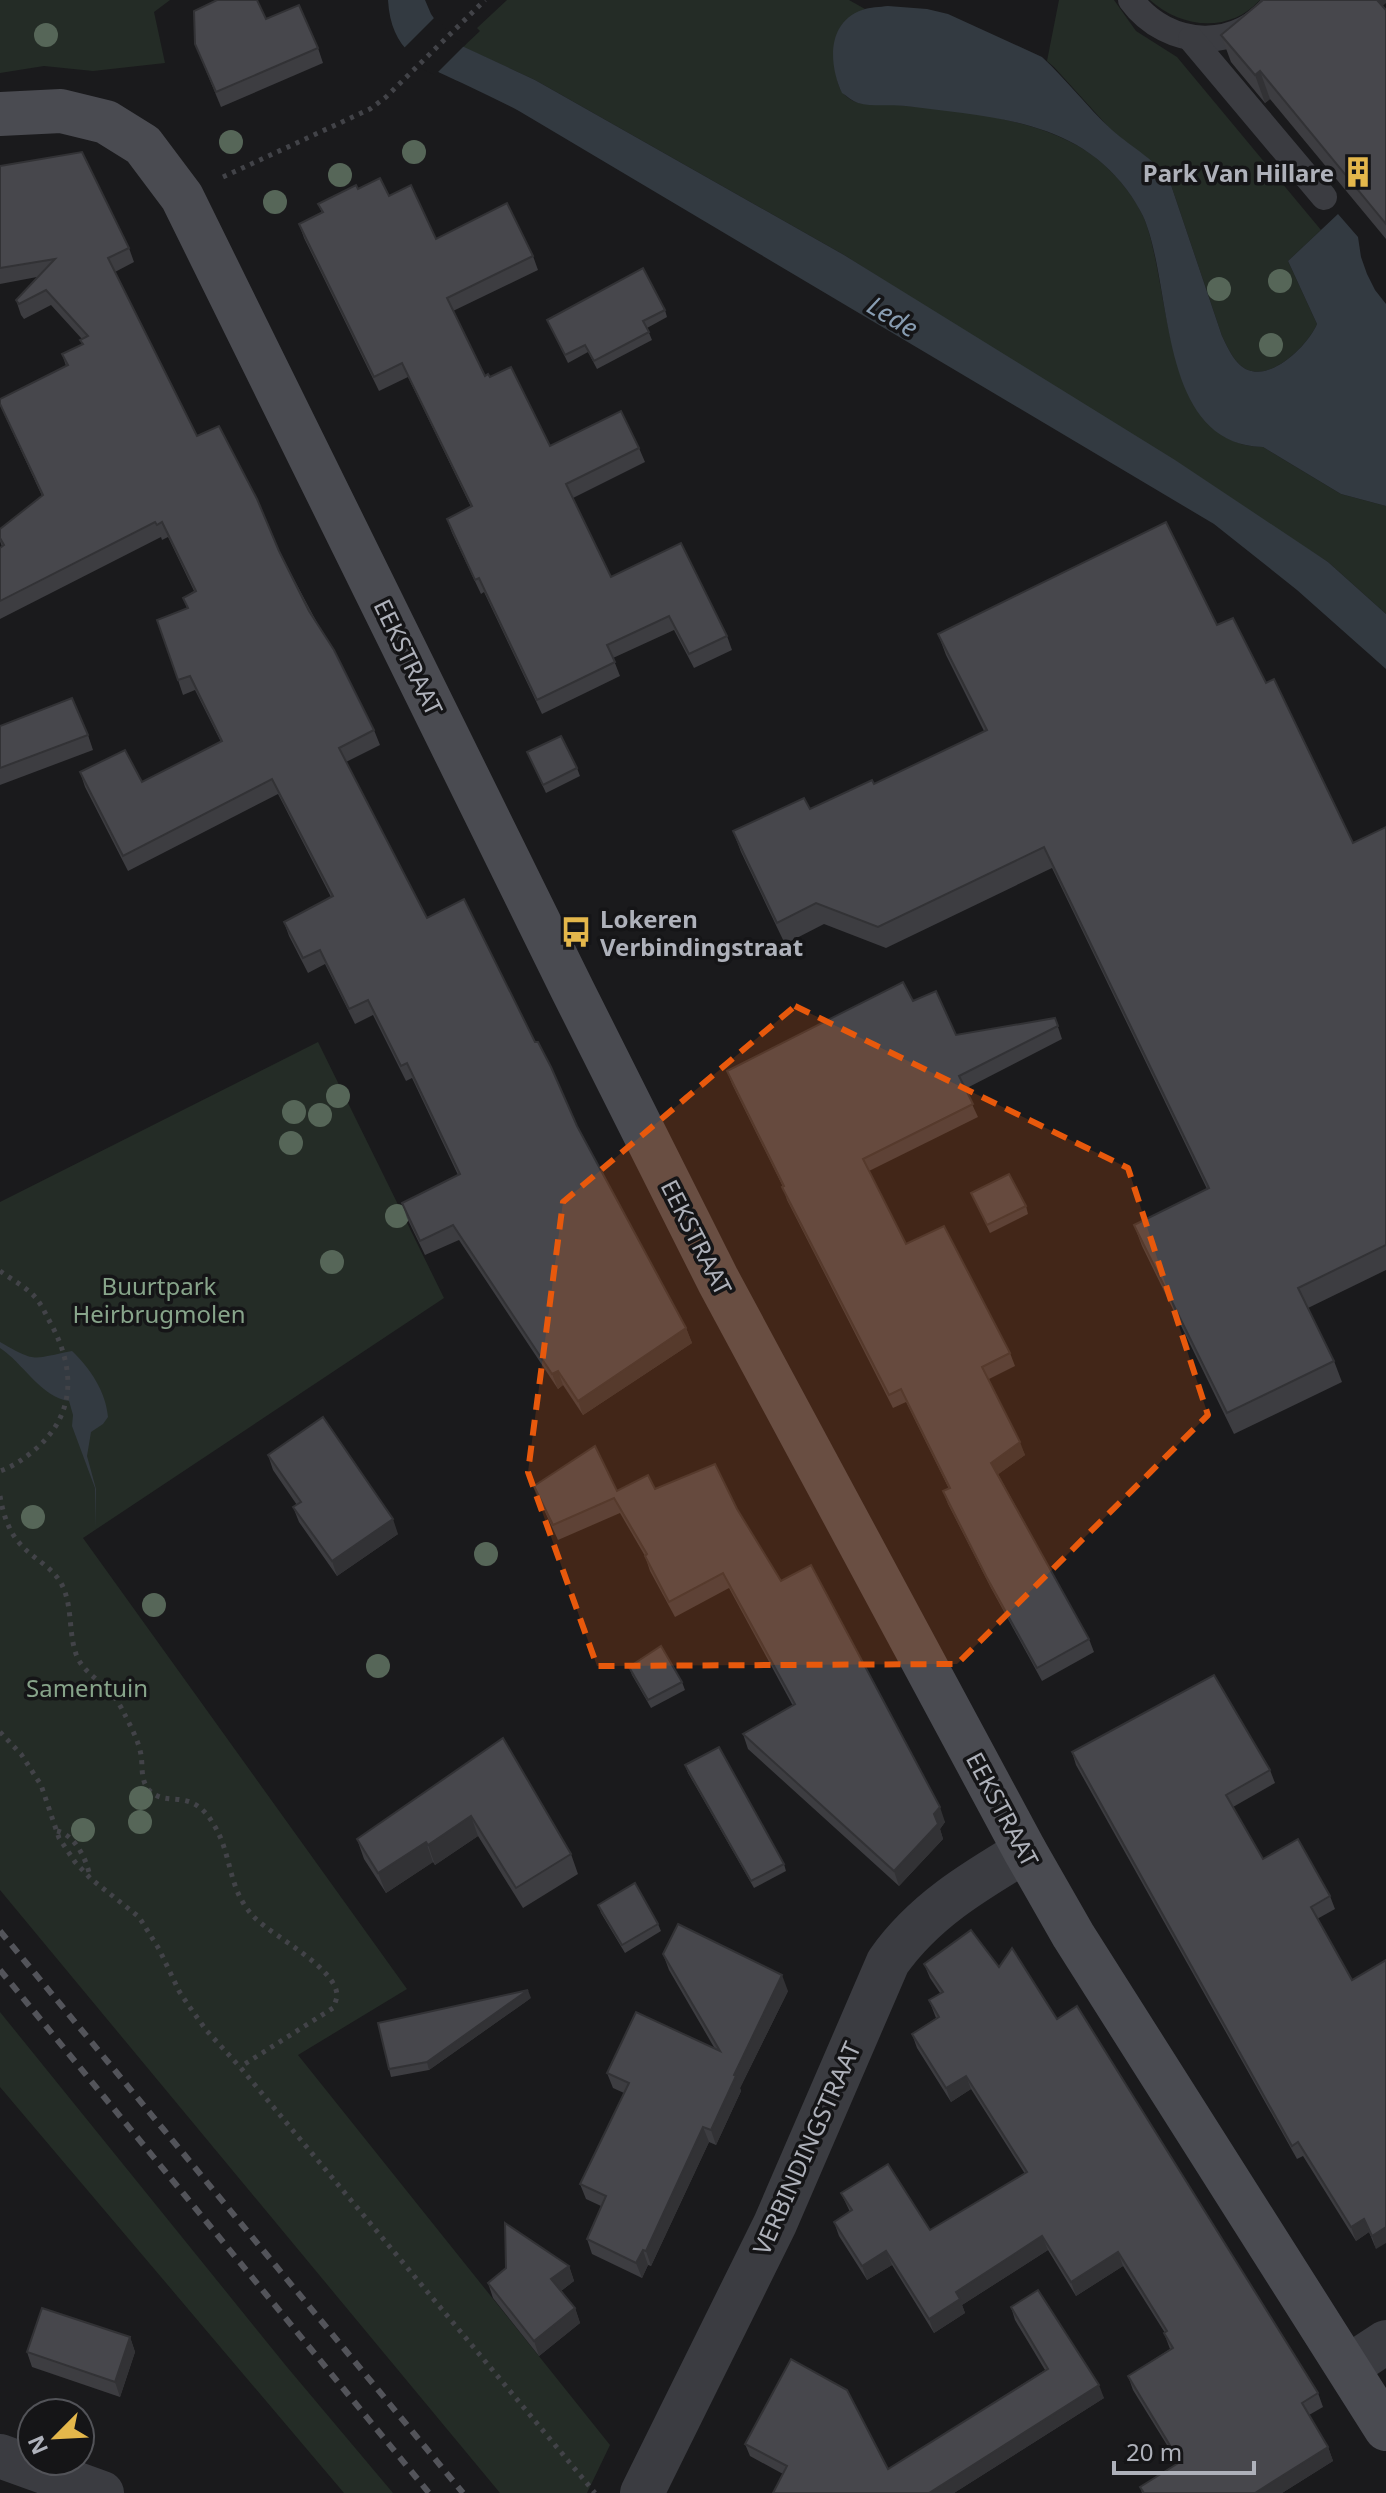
<svg xmlns="http://www.w3.org/2000/svg" width="1386" height="2493" viewBox="0 0 1386 2493" font-family="'Noto Sans',sans-serif">
	<style>
		.green { fill: #242c26 }
		.water { fill: #333a41 }
		.pier { fill: #1a1a1c }
		.lines { fill: none; stroke-linecap: round; stroke-linejoin: round }
		.path { stroke: #424348; stroke-width: 5; stroke-dasharray: 4 6; stroke-linecap: butt }
		.lane { stroke: #3b3c41; stroke-width: 26 }
		.street { stroke: #3b3c41; stroke-width: 44 }
		.secondary { stroke: #4a4b51; stroke-width: 44 }
		.rail { stroke: #53545a; stroke-width: 6; stroke-dasharray: 10 8; stroke-linecap: butt }
		.tree { fill: #566658 }
		.wall { fill: #3d3d41 }
		.shaded-wall { fill: #323235 }
		.building { fill: #47474c; stroke: #323235; stroke-width: 2 }
		.marked { fill: #e8590c; fill-opacity: 0.2; stroke: #e8590c; stroke-width: 6; stroke-dasharray: 16 10; stroke-linejoin: round }
		.labels { text-anchor: middle; dominant-baseline: central; stroke-width: 7; stroke-linejoin: round; paint-order: stroke }
		.poi-label { font-size: 24px; font-weight: bold; fill: #aeb1ba; stroke: #151517; text-anchor: end }
		.street-label { font-size: 24px; fill: #aeb1ba; stroke: #151517 }
		.park-label { font-size: 24px; fill: #87a48a; stroke: #151517 }
		.water-label { font-size: 26px; font-style: italic; fill: #889db2; stroke: #151517 }
	</style>
	<rect width="100%" height="100%" fill="#1a1a1c"/>
	<g class="green">
		<polygon points="0,0 170,0 154,12 165,63 93,71 44,66 0,73"/>
		<path d="M507,0H849L865,9C855,14 842,21 838,32C837,37 838,45 837,51C836,71 833,93 856,102C868,106 885,104 898,105C959,110 1046,119 1095,157C1114,172 1134,195 1144,218C1171,284 1161,445 1263,447L1341,494L1386,506V614L1328,562L844,255L535,80L463,47L480,31L477,28Z"/>
		<path d="M1059,0H1114L1136,31L1177,57L1321,230L1288,261L1317,324C1308,345 1273,380 1248,370C1235,365 1228,348 1222,336L1171,185L1163,171L1112,131L1054,67L1047,61Z"/>
		<path d="M1150,0H1260C1230,33 1182,29 1150,0Z"/>
		<polygon points="318,1042 444,1298 83,1538 407,1989 298,2055 610,2445 587,2493 500,2493 0,1890 0,1202"/>
		<polygon points="0,2012 287,2367 393,2493 344,2493 0,2087"/>
	</g>
	<g class="water">
		<path d="M388,0H425L431,14L449,40L535,80L844,255L1175,460L1328,562L1386,614V669L1297,590L1214,524L519,111C500,101 481,92 462,83C420,64 391,51 388,0Z"/>
		<path d="M888,6L927,9L948,14L1042,57C1067,80 1087,107 1112,130C1132,148 1158,160 1171,185L1222,336C1228,348 1235,365 1248,370C1273,380 1308,345 1317,324L1288,261L1338,214L1358,237L1361,257L1367,274L1375,290L1386,304V506L1341,494L1263,447C1156,444 1174,285 1143,216C1139,208 1133,198 1127,190C1074,118 988,117 906,106C891,104 872,107 858,103C852,101 847,96 842,93C829,65 826,23 862,10C870,7 880,7 888,6Z"/>
		<path d="M0,1342C37,1363 31,1359 72,1351C90,1368 106,1392 108,1417L103,1424L91,1432L87,1456L96,1489V1529L95,1488L72,1426L73,1415L69,1401C41,1397 23,1363 0,1348Z"/>
	</g>
	<polygon class="pier" points="436,16 452,37 466,44 435,75 420,68 402,50"/>
	<g class="lines">
		<g class="path">
			<polyline points="223,177 370,109 386,97 485,0"/>
			<path d="M0,1271C11,1279 26,1287 35,1297C42,1305 46,1315 51,1324C76,1370 76,1417 32,1452C22,1460 12,1467 0,1471"/>
			<path d="M0,1496C3,1514 9,1533 22,1546C34,1559 52,1567 61,1583C73,1605 68,1631 76,1654C82,1671 97,1678 108,1690C115,1696 121,1707 125,1715C131,1727 139,1742 141,1755C143,1766 140,1780 149,1790C167,1809 191,1785 214,1825C233,1856 227,1890 255,1918C274,1937 337,1968 337,1996C337,1998 334,2006 333,2008L240,2067"/>
			<polyline points="0,1732 21,1754 41,1785 59,1838 75,1862 90,1878 139,1917 159,1949 179,1991 189,2006 206,2030 240,2067 595,2493"/>
			<path d="M57,1831C75,1835 87,1860 90,1877"/>
		</g>
		<g class="lane">
			<path d="M1131,0C1168,50 1241,53 1277,0"/>
			<polyline points="1191,39 1324,197"/>
		</g>
		<g class="street">
			<polyline points="1348,2367 1386,2342"/>
			<polyline points="0,2456 102,2493"/>
			<path d="M642,2493L775,2224L888,1962C923,1912 973,1882 1025,1851"/>
		</g>
		<polyline class="secondary" points="0,114 61,111 106,122 143,145 182,197 573,991 718,1280 1025,1851 1073,1935 1386,2429"/>
		<g class="rail">
			<polyline points="0,1931 463,2493"/>
			<polyline points="0,1970 429,2493"/>
		</g>
	</g>
	<g class="tree">
		<circle cx="46" cy="35" r="12"/>
		<circle cx="231" cy="142" r="12"/>
		<circle cx="414" cy="152" r="12"/>
		<circle cx="340" cy="175" r="12"/>
		<circle cx="275" cy="202" r="12"/>
		<circle cx="1280" cy="281" r="12"/>
		<circle cx="1219" cy="289" r="12"/>
		<circle cx="1271" cy="345" r="12"/>
		<circle cx="338" cy="1096" r="12"/>
		<circle cx="294" cy="1112" r="12"/>
		<circle cx="320" cy="1115" r="12"/>
		<circle cx="291" cy="1143" r="12"/>
		<circle cx="397" cy="1216" r="12"/>
		<circle cx="332" cy="1262" r="12"/>
		<circle cx="33" cy="1517" r="12"/>
		<circle cx="486" cy="1554" r="12"/>
		<circle cx="154" cy="1605" r="12"/>
		<circle cx="378" cy="1666" r="12"/>
		<circle cx="141" cy="1798" r="12"/>
		<circle cx="140" cy="1822" r="12"/>
		<circle cx="83" cy="1830" r="12"/>
	</g>
	<g class="wall">
		<polygon points="1383,6 1386,10 1386,239 1270,99 1265,103 1231,62 1221,35"/>
		<polygon points="266,19 318,48 323,63 221,107 195,44"/>
		<polygon points="0,166 129,248 134,262 115,272 197,436 279,551 374,730 380,745 346,762 427,918 535,1042 577,1126 686,1328 692,1343 583,1415 563,1385 558,1389 459,1240 425,1255 407,1218 402,1203 458,1175 412,1078 406,1081 373,1015 355,1024 325,964 308,973 289,936 284,922 331,897 278,794 128,871 85,787 80,772 142,782 221,742 195,690 183,695 178,680 187,608 183,598 194,591 168,537 162,540 161,537 0,619 0,548 2,547 0,541 0,529 42,496 0,405 66,366 62,354 82,344 80,340 82,339 51,305 24,319 21,315 16,300 37,277 0,284"/>
		<polygon points="358,189 389,196 436,239 533,256 538,270 453,311 485,376 550,446 639,448 645,462 573,498 611,577 727,636 732,650 694,668 674,630 613,658 620,676 542,714 484,592 481,594 452,533 447,519 471,507 408,377 379,391 304,238 299,224 322,213 318,204"/>
		<polygon points="665,310 667,317 647,328 652,340 597,369 588,352 568,363 547,320"/>
		<polygon points="1217,625 1266,683 1353,843 1386,827 1386,1270 1308,1308 1334,1361 1342,1382 1234,1434 1142,1246 1134,1225 1207,1189 1052,868 886,948 824,924 785,944 741,852 733,831 810,809 874,784 984,731 946,655 938,634"/>
		<polygon points="0,726 88,735 93,750 0,785"/>
		<polygon points="527,752 577,768 580,776 546,793"/>
		<polygon points="913,1001 956,1035 1055,1018 1062,1039 965,1089 978,1117 869,1171 906,1244 1010,1353 1015,1366 989,1379 1025,1455 998,1474 1089,1639 1094,1652 1042,1681 991,1588 948,1504 943,1491 949,1489 906,1402 893,1408 787,1200 783,1187 732,1084 727,1071"/>
		<polygon points="971,1193 1026,1206 1028,1214 990,1233"/>
		<polygon points="268,1455 398,1534 337,1576 299,1522 293,1507 297,1505 273,1470"/>
		<polygon points="534,1486 617,1491 655,1489 737,1509 781,1581 945,1822 940,1829 943,1839 899,1886 748,1749 743,1734 793,1706 729,1588 675,1617 650,1571 645,1556 620,1513 558,1540 540,1501"/>
		<polygon points="629,1667 682,1682 685,1690 651,1708 632,1675"/>
		<polygon points="503,1738 571,1854 578,1874 523,1908 478,1836 435,1865 433,1862 386,1893 364,1859 357,1839"/>
		<polygon points="1072,1752 1270,1770 1275,1783 1233,1807 1263,1859 1330,1896 1335,1909 1317,1919 1376,2249 1369,2232 1356,2241 1303,2156 1297,2159 1076,1765"/>
		<polygon points="685,1765 784,1864 786,1871 754,1888 688,1773"/>
		<polygon points="598,1905 658,1924 661,1931 625,1953 601,1913"/>
		<polygon points="663,1954 788,1991 740,2088 741,2091 716,2145 709,2142 651,2266 648,2265 642,2278 592,2254 587,2239 601,2206 586,2199 580,2184 624,2093 613,2088 607,2073 715,2049 669,1970"/>
		<polygon points="924,1964 999,1967 1057,2019 1318,2393 1323,2407 1309,2415 1328,2447 1333,2461 1282,2493 1142,2493 1140,2487 1178,2463 1133,2390 1128,2376 1170,2349 1164,2333 1165,2333 1123,2266 1076,2296 1048,2250 962,2305 965,2313 934,2333 892,2265 867,2280 839,2236 834,2222 850,2212 841,2193 930,2230 1025,2174 971,2089 951,2102 917,2048 912,2034 936,2018 929,2000 940,1993 930,1978"/>
		<polygon points="531,1998 429,2070 391,2077 389,2069"/>
		<polygon points="569,2266 574,2281 561,2291 575,2308 580,2323 539,2356 493,2298 488,2283"/>
		<polygon points="1011,2307 1104,2398 954,2493 773,2493 783,2474 750,2456 745,2444 888,2469 1045,2370 1015,2320"/>
		<polygon points="130,2337 135,2352 120,2397 32,2367 27,2352"/>
	</g>
	<g class="shaded-wall">
		<polygon points="1370,0 1386,0 1386,3 1375,13"/>
		<polygon points="1260,71 1270,99 1265,103 1255,75"/>
		<polygon points="686,1328 692,1343 583,1415 578,1401"/>
		<polygon points="558,1371 563,1385 558,1389 552,1374"/>
		<polygon points="1020,1442 1025,1455 996,1476 991,1463"/>
		<polygon points="393,1519 398,1534 337,1576 332,1561"/>
		<polygon points="940,1807 945,1822 940,1829 943,1839 899,1886 894,1871 934,1814"/>
		<polygon points="471,1816 478,1836 435,1865 428,1845"/>
		<polygon points="426,1842 433,1862 386,1893 378,1873"/>
		<polygon points="782,1975 788,1991 740,2088 741,2091 716,2145 711,2130 734,2075"/>
		<polygon points="528,1990 531,1998 429,2070 427,2062"/>
		<polygon points="966,2076 971,2089 951,2102 946,2088"/>
		<polygon points="703,2127 709,2142 651,2266 646,2251"/>
		<polygon points="1364,2219 1369,2232 1356,2241 1351,2227"/>
		<polygon points="1386,2227 1386,2243 1376,2249 1372,2236"/>
		<polygon points="1042,2236 1048,2250 962,2305 965,2313 934,2333 929,2319 956,2292"/>
		<polygon points="643,2250 648,2265 642,2278 636,2263"/>
		<polygon points="886,2251 892,2265 867,2280 862,2266"/>
		<polygon points="1118,2252 1123,2266 1076,2296 1071,2282"/>
		<polygon points="569,2266 574,2281 557,2294 551,2279"/>
		<polygon points="575,2308 580,2323 539,2356 534,2341"/>
		<polygon points="130,2337 135,2352 120,2397 115,2382"/>
		<polygon points="1099,2385 1104,2398 954,2493 929,2493"/>
		<polygon points="1328,2447 1333,2461 1282,2493 1255,2493"/>
	</g>
	<g class="building">
		<polygon points="217,0 257,0 266,19 299,5 318,48 216,92 195,44 194,11"/>
		<polygon points="1263,0 1377,0 1386,10 1386,224 1260,71 1255,75 1221,35"/>
		<polygon points="82,152 129,248 108,258 197,436 219,426 257,499 279,551 309,611 334,650 374,730 339,748 427,918 464,899 535,1042 538,1042 551,1067 577,1126 686,1328 578,1401 558,1371 552,1374 453,1225 420,1241 402,1203 460,1174 407,1063 401,1066 368,1000 349,1009 320,950 303,958 284,922 333,896 272,779 123,856 80,772 125,750 142,782 222,741 190,676 178,680 157,620 188,608 183,598 196,591 162,522 157,525 155,522 0,601 0,548 4,545 0,538 0,529 43,495 0,404 0,399 68,365 62,354 83,344 80,340 88,336 46,290 19,304 16,300 55,259 0,268 0,166"/>
		<polygon points="380,178 389,196 411,185 436,239 507,203 533,256 447,298 485,376 488,374 490,377 511,367 550,446 621,411 639,448 566,484 611,577 681,543 727,636 689,654 669,616 607,645 615,662 537,700 479,578 475,580 447,519 472,506 402,363 374,377 299,224 323,212 318,204 356,185 358,189"/>
		<polygon points="643,268 665,310 643,321 649,332 594,361 585,345 565,355 547,320"/>
		<polygon points="1166,522 1217,625 1233,618 1266,683 1274,679 1353,843 1386,827 1386,1245 1298,1288 1334,1361 1227,1413 1134,1225 1209,1188 1044,847 878,927 816,903 777,923 733,831 804,798 810,809 872,780 874,784 987,730 938,634"/>
		<polygon points="72,698 88,735 0,768 0,726"/>
		<polygon points="561,736 577,768 543,785 527,752"/>
		<polygon points="903,982 913,1001 936,991 956,1035 1055,1018 1058,1026 959,1076 973,1104 863,1159 906,1244 944,1226 1010,1353 982,1367 1020,1442 991,1463 1089,1639 1037,1668 986,1576 943,1491 950,1488 901,1389 889,1395 782,1187 784,1186 727,1071"/>
		<polygon points="1009,1174 1026,1206 987,1225 971,1193"/>
		<polygon points="323,1417 393,1519 332,1561 293,1507 301,1502 268,1455"/>
		<polygon points="595,1446 617,1491 648,1475 655,1489 715,1464 737,1509 781,1581 811,1565 940,1807 934,1814 938,1824 894,1871 743,1734 795,1704 723,1573 669,1602 645,1556 647,1554 614,1498 553,1525 534,1486"/>
		<polygon points="661,1646 682,1682 648,1700 629,1667"/>
		<polygon points="1214,1675 1270,1770 1226,1795 1263,1859 1298,1839 1330,1896 1311,1907 1352,1980 1386,1960 1386,2227 1372,2236 1364,2219 1351,2227 1298,2142 1292,2146 1072,1752"/>
		<polygon points="503,1738 571,1854 516,1888 471,1816 428,1845 426,1842 378,1873 357,1839"/>
		<polygon points="719,1747 784,1864 751,1881 685,1765"/>
		<polygon points="635,1883 658,1924 622,1945 598,1905"/>
		<polygon points="678,1924 782,1975 734,2075 736,2076 711,2130 703,2127 646,2251 643,2250 636,2263 587,2239 606,2196 580,2184 629,2083 607,2073 636,2012 720,2051 663,1954"/>
		<polygon points="971,1930 999,1967 1012,1948 1057,2019 1077,2006 1318,2393 1302,2403 1328,2447 1255,2493 1144,2493 1140,2487 1180,2462 1128,2376 1173,2348 1164,2333 1167,2331 1118,2252 1071,2282 1042,2236 956,2292 960,2299 929,2319 886,2251 862,2266 834,2222 852,2210 841,2193 888,2164 930,2230 1027,2172 966,2076 946,2088 912,2034 939,2017 929,2000 943,1992 924,1964"/>
		<polygon points="528,1990 427,2062 389,2069 378,2023"/>
		<polygon points="505,2223 569,2266 551,2279 575,2308 534,2341 488,2283 506,2268"/>
		<polygon points="1038,2290 1099,2385 929,2493 773,2493 787,2466 745,2444 791,2359 847,2390 888,2469 1048,2369 1011,2307"/>
		<polygon points="42,2308 130,2337 115,2382 27,2352"/>
	</g>
	<path class="marked" d="M795,1006L1128,1168L1208,1415L957,1664L597,1666L528,1472L563,1202Z"/>
	<defs>
		<symbol id="building-bare" viewBox="-9 -9 18 18"><path d="M-4-6H4V6H1V3H-1V6H-4ZM-2.5-4.3h1.7v1.8h-1.7ZM.8-4.3h1.7v1.8H.8ZM-2.5-1h1.7V.8h-1.7ZM.8-1h1.7V.8H.8Z" fill="#e4b74b" stroke="#151517" stroke-width="2.5" paint-order="stroke"/></symbol>
		<symbol id="bus-bare" viewBox="-9 -9 18 18"><path d="M-5-6H5V4H4V6H2V4H-2V6H-4V4H-5ZM-3.5-4V0h7V-4ZM-3.5 1.2v1.5H-2V1.2ZM2 1.2v1.5H3.5V1.2Z" fill="#e4b74b" stroke="#151517" stroke-width="2.5" paint-order="stroke"/></symbol>
	</defs>
	<g fill-rule="evenodd">
		<use href="#building-bare" x="1336" y="150" width="44" height="44"/>
		<use href="#bus-bare" x="554" y="910" width="44" height="44"/>
	</g>
	<g class="labels">
		<g class="poi-label">
			<text x="1334" y="172">Park Van Hillare</text>
			<text x="600" y="918" text-anchor="start">Lokeren<tspan x="600" dy="28">Verbindingstraat</tspan></text>
		</g>
		<g class="street-label">
			<text transform="translate(409 657) rotate(64)">EEKSTRAAT</text>
			<text transform="translate(697 1237) rotate(63)">EEKSTRAAT</text>
			<text transform="translate(1003 1809) rotate(62)">EEKSTRAAT</text>
			<text transform="translate(806 2148) rotate(-66)">VERBINDINGSTRAAT</text>
		</g>
		<g class="park-label">
			<text x="159" y="1285">Buurtpark<tspan x="159" dy="28">Heirbrugmolen</tspan></text>
			<text x="87" y="1687">Samentuin</text>
		</g>
		<g class="water-label">
			<text transform="translate(893 316) rotate(31)">Lede</text>
		</g>
	</g>
	<g transform="translate(56 2437) rotate(246)"><circle r="38" fill="#151517" stroke="#525358" stroke-width="2"/>
	<path d="M0-6L14 30L0 20L-14 30Z" fill="#e4b74b"/>
	<text y="-12" font-size="22" font-weight="bold" text-anchor="middle" fill="#aeb1ba">N</text>
	</g>
	<path d="M1114 2461v12h140v-12" fill="none" stroke="#aeb1ba" stroke-width="4"/>
	<text x="1126" y="2461" font-size="24" fill="#aeb1ba" stroke="#151517" stroke-width="6" paint-order="stroke">20 m</text>
</svg>
